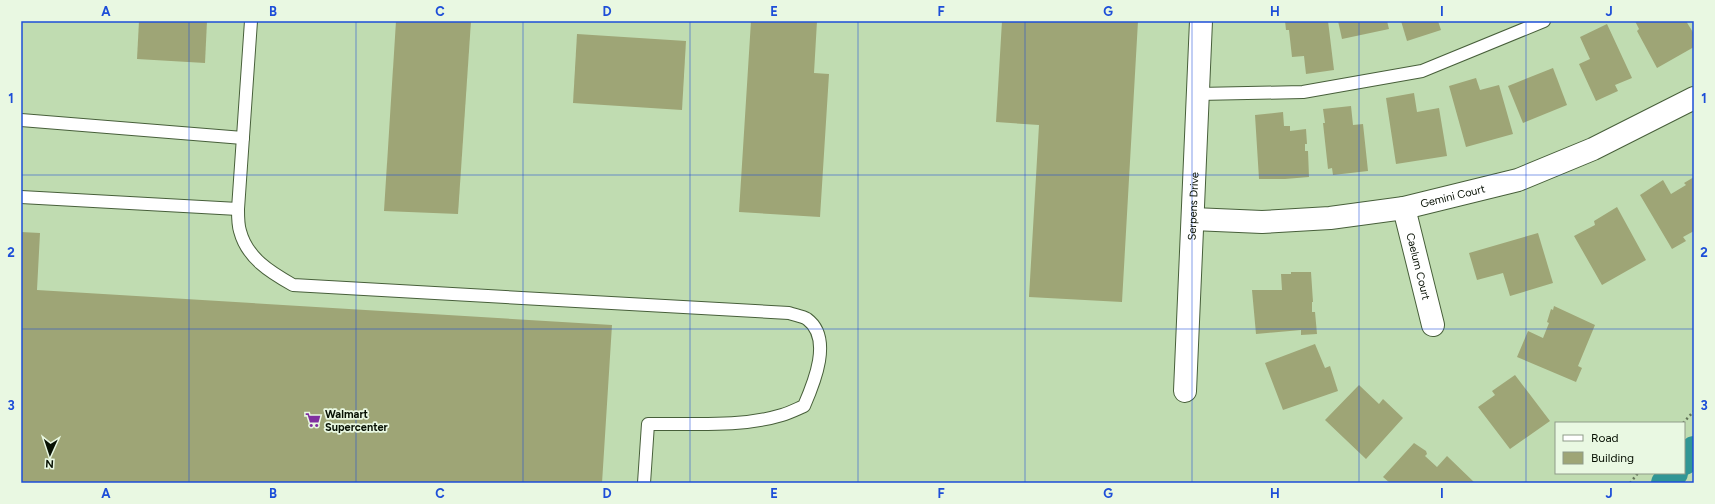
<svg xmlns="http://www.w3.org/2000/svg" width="1715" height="504" viewBox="0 0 1715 504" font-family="Figtree,sans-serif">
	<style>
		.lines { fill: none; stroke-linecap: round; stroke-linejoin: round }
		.canal { stroke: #319695; stroke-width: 28 }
		.building { fill: #9ea576 }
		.service-casing { stroke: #475f3a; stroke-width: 14 }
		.minor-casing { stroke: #475f3a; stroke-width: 24 }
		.path { stroke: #627458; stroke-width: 2.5; stroke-dasharray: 2 3; stroke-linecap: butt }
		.service { stroke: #fff; stroke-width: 12 }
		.minor { stroke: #fff; stroke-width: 22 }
		.grid { fill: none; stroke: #1d4ed8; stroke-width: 1; stroke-opacity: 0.55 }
		.labels { text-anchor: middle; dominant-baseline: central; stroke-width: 3.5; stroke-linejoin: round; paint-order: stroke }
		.street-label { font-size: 11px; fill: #071003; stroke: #e9f8e2 }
		.poi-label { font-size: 11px; font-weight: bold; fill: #071003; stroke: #e9f8e2; text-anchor: start }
		.neatline { fill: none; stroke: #1d4ed8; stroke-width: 1.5 }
		.grid-label { font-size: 13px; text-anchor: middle; font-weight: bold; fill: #1d4ed8 }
	</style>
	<rect width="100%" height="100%" fill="#c0dcb1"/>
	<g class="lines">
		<g class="canal">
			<polyline points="1684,461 1694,450"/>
			<polyline points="1665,483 1674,473"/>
		</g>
	</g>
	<g class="building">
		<polygon points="139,21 207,21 205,63 137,59"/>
		<polygon points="396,21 471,21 458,214 384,211"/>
		<polygon points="751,21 817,21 814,73 829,74 820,217 739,212"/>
		<polygon points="1002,21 1138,21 1122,302 1029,297 1039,125 996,122"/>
		<polygon points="1285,21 1328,21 1334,70 1306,74 1304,56 1292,57 1289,30 1286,30"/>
		<polygon points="1338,21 1387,21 1389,29 1342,39"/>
		<polygon points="1401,21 1438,21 1441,30 1407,41"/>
		<polygon points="1635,21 1686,21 1694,34 1694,47 1657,68 1637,31 1639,29"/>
		<polygon points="1607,24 1632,78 1615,85 1618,91 1596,101 1579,64 1590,59 1580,37"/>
		<polygon points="577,34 686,41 682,110 573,103"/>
		<polygon points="1553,68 1567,105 1523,123 1508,86"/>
		<polygon points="1476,78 1480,90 1499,85 1513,134 1466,147 1449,86"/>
		<polygon points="1414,93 1417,112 1439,108 1447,156 1396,164 1386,98"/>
		<polygon points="1351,106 1353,125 1363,124 1368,171 1333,175 1332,168 1328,169 1323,123 1325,123 1323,109"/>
		<polygon points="1283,112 1284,126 1290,126 1290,131 1306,129 1307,144 1305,144 1305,151 1308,151 1309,177 1285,179 1259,179 1255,115"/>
		<polygon points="1694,177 1694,231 1683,237 1686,241 1672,249 1640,195 1663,180 1671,194 1686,185 1684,183"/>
		<polygon points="1617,207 1646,260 1602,285 1574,236 1595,225 1594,221"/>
		<polygon points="21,232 40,233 37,290 612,325 602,483 21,483"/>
		<polygon points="1538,233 1553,283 1510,296 1503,273 1477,280 1469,253"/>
		<polygon points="1291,272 1311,272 1313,302 1312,302 1312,312 1315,312 1317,334 1301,335 1301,330 1256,334 1252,290 1282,290 1281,274 1291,274"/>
		<polygon points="1554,306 1595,325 1578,366 1582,368 1576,382 1517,357 1528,331 1543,338 1549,323 1547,322 1551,309 1553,310"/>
		<polygon points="1315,344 1325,368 1330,366 1338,391 1283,410 1265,363"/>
		<polygon points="1515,375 1550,421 1510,449 1478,407 1495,395 1492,391"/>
		<polygon points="1359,385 1379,404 1383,399 1403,418 1366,459 1325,420"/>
		<polygon points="1414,443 1426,451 1427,454 1425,456 1437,467 1447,456 1475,483 1390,483 1383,477"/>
	</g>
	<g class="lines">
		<defs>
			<g id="service">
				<path d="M251,21L238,209C238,216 238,225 240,231C247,258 270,272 293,285L789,313C794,315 802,316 807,319C833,338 814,383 804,406C797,409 789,413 782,415C739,428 691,423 648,424L644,483"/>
				<polyline points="1198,94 1303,92 1422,71 1544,21"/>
				<polyline points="21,120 243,138"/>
				<polyline points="21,197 238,209"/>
			</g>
			<g id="minor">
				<path id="s1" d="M1404,208L1433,325"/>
				<path id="s2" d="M1193,219L1262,222L1330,218L1404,208L1518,180L1593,149L1694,98"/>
				<path id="s3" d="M1185,391L1201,21"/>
			</g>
		</defs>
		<use href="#service" class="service-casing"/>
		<use href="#minor" class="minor-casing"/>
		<g class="path">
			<polyline points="1683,423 1694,411"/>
			<polyline points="1630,483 1638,473"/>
		</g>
		<use href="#service" class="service"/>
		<use href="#minor" class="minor"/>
	</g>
	<path class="grid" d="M189,21V483M356,21V483M523,21V483M690,21V483M858,21V483M1025,21V483M1192,21V483M1359,21V483M1526,21V483M21,175H1694M21,329H1694"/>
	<defs>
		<symbol id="supermarket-bare" viewBox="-9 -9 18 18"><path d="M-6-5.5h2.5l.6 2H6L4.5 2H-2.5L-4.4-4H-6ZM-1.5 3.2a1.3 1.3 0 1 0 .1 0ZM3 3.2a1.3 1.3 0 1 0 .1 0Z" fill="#8030a0" stroke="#e9f8e2" stroke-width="2.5" paint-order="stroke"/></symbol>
	</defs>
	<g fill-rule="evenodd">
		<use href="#supermarket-bare" x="302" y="409" width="22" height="22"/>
	</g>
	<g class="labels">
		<g class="street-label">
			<text stroke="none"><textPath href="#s2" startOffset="262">Gemini Court</textPath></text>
			<text stroke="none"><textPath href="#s3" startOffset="185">Serpens Drive</textPath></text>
			<text stroke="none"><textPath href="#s1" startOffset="60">Caelum Court</textPath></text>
		</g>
		<g class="poi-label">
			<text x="325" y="414">Walmart<tspan x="325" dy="13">Supercenter</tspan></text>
		</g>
	</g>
	<rect width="1715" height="504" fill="none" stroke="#e9f8e2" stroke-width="44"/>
	<rect x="1555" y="422" width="130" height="52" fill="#e9f8e2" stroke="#8f9b89"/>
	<rect x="1563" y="435" width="20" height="6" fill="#ffffff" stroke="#8f9b89"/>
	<text x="1591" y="442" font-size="12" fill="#071003">Road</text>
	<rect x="1563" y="452" width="20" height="12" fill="#9ea576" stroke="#8f9b89"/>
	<text x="1591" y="462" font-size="12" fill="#071003">Building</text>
	<g transform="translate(50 454) rotate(183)" stroke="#e9f8e2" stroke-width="3" paint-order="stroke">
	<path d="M0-3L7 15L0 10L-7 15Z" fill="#071003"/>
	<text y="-6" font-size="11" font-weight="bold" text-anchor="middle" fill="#071003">N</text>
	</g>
	<rect x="22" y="22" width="1671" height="460" class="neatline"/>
	<g class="grid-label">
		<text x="106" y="16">A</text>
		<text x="273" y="16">B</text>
		<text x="440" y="16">C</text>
		<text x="607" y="16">D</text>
		<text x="774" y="16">E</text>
		<text x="941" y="16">F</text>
		<text x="1108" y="16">G</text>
		<text x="1275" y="16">H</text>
		<text x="1442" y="16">I</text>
		<text x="1609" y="16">J</text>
		<text x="11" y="103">1</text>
		<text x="1704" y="103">1</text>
		<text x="11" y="257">2</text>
		<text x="1704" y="257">2</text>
		<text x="11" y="410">3</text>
		<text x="1704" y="410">3</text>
		<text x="106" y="498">A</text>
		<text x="273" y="498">B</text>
		<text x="440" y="498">C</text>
		<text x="607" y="498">D</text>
		<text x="774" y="498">E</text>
		<text x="941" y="498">F</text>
		<text x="1108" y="498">G</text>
		<text x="1275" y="498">H</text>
		<text x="1442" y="498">I</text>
		<text x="1609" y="498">J</text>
	</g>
</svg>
